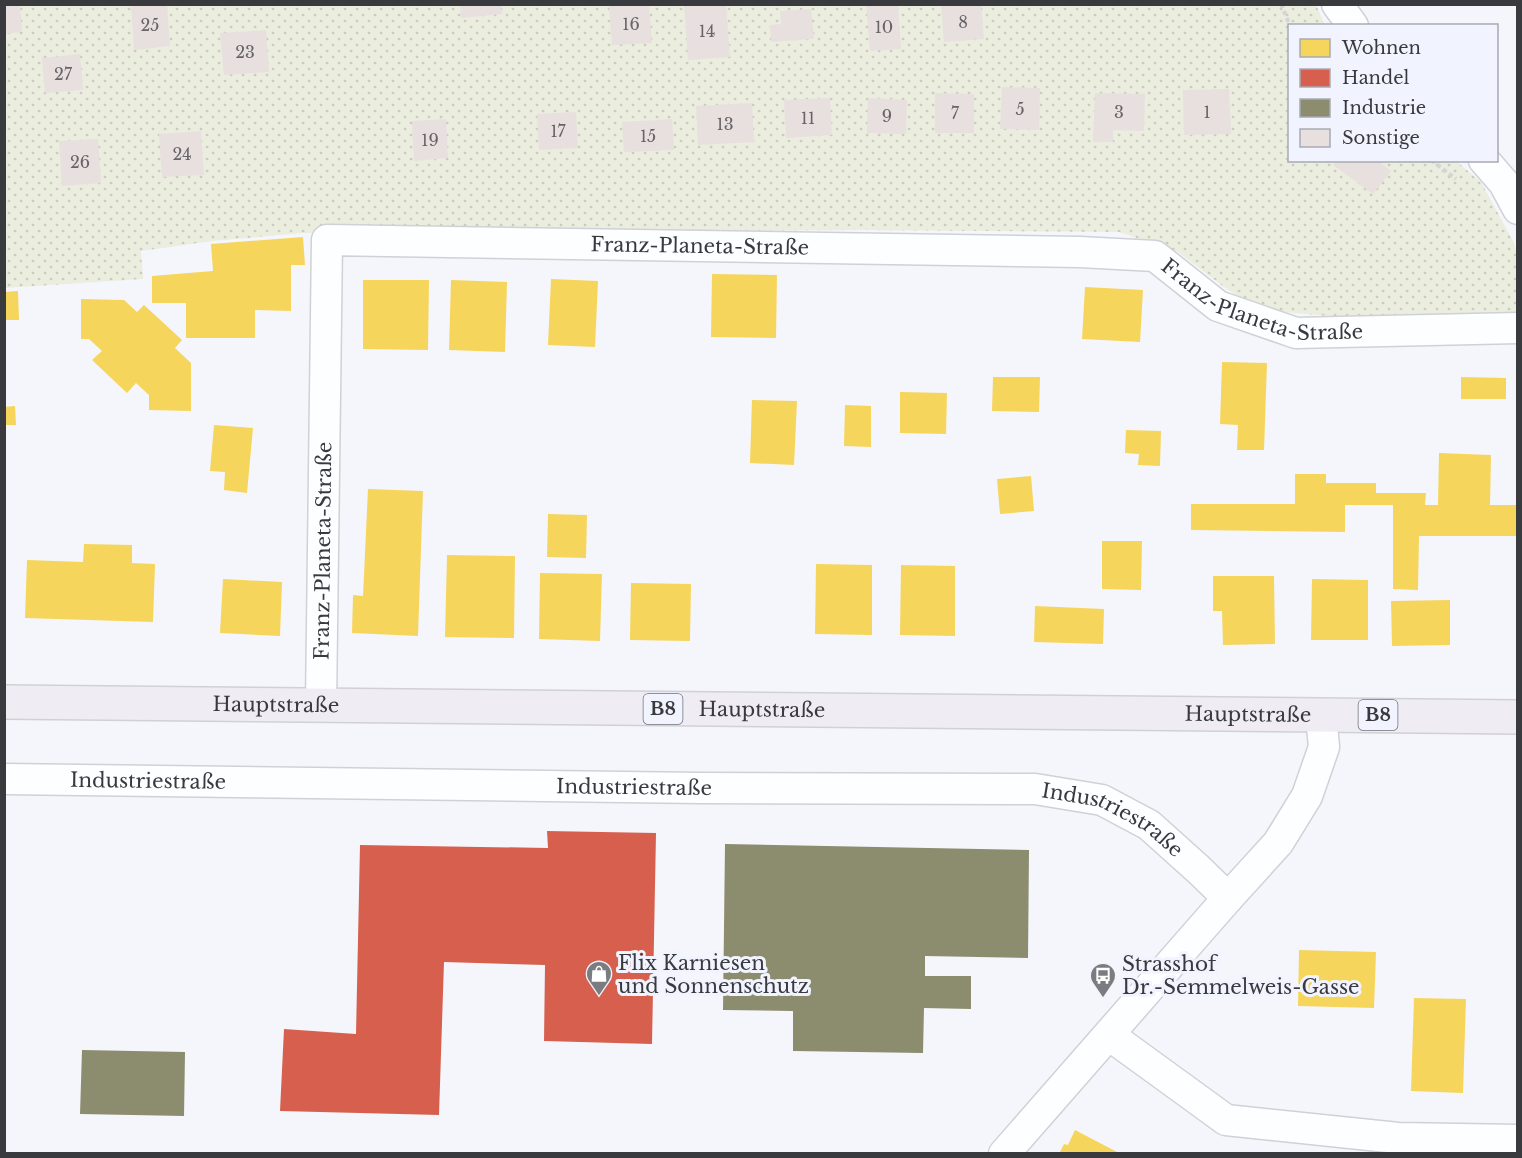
<svg xmlns="http://www.w3.org/2000/svg" width="1522" height="1158" viewBox="0 0 1522 1158" font-family="'Libre Baskerville',serif">
	<style>
		.green { fill: url(#green-dots) }
		.homes { fill: #f6d55c }
		.shops { fill: #d6604d }
		.industry { fill: #8c8c6e }
		.building { fill: #e8e0df }
		.lines { fill: none; stroke-linecap: round; stroke-linejoin: round }
		.minor-casing { stroke: #d0d1d6; stroke-width: 33 }
		.primary-casing { stroke: #d0d1d4; stroke-width: 36 }
		.path { stroke: #d5d5d7; stroke-width: 4; stroke-dasharray: 4.5 3; stroke-linecap: butt }
		.minor { stroke: #fdfeff; stroke-width: 30 }
		.primary { stroke: #f0ecf4; stroke-width: 33 }
		.labels { text-anchor: middle; dominant-baseline: central; stroke-width: 6; stroke-linejoin: round; paint-order: stroke }
		.number-label { font-size: 16px; fill: #666467 }
		.shield { fill: #f1f4ff; stroke: #707278; stroke-width: 1.5 }
		.shield-label { font-size: 18px; font-weight: bold; fill: #393a3e }
		.street-label { font-size: 20px; fill: #393a3e; stroke: #f1f4ff }
		.poi-label { font-size: 20px; fill: #393a3e; stroke: #f1f4ff; text-anchor: start }
	</style>
	<defs>
		<pattern id="green-dots" width="8" height="8" patternUnits="userSpaceOnUse" patternTransform="scale(1.5)"><rect width="8" height="8" fill="#ebedde"/><path d="M2 2h.1M6 6h.1" fill="none" stroke="#caccc0" stroke-width="1.8" stroke-linecap="round"/></pattern>
	</defs>
	<rect width="100%" height="100%" fill="#f4f6fc"/>
	<polygon class="green" points="5,4 1316,5 1325,25 1290,26 1290,160 1456,161 1481,182 1513,241 1518,256 1517,314 1340,317 1273,311 1255,307 1224,287 1178,252 1119,232 861,230 303,233 212,241 141,251 143,279 5,288"/>
	<g class="homes">
		<polygon points="303,237 305,265 291,265 291,311 255,310 255,338 186,338 186,303 152,303 152,276 213,271 211,244"/>
		<polygon points="712,274 777,275 776,338 711,337"/>
		<polygon points="551,279 598,281 595,347 548,345"/>
		<polygon points="363,280 429,280 428,350 363,349"/>
		<polygon points="451,280 507,282 505,352 449,350"/>
		<polygon points="1085,287 1143,290 1140,342 1082,339"/>
		<polygon points="18,291 19,320 4,320 4,292"/>
		<polygon points="81,299 124,300 137,312 144,305 182,340 175,348 191,363 191,411 149,410 149,395 136,383 127,393 92,360 102,351 89,339 81,339"/>
		<polygon points="1222,362 1267,363 1264,450 1237,450 1238,425 1220,424"/>
		<polygon points="993,377 1040,377 1039,412 992,411"/>
		<polygon points="1461,377 1506,378 1506,399 1461,399"/>
		<polygon points="900,392 947,393 946,434 900,433"/>
		<polygon points="752,400 797,401 794,465 750,463"/>
		<polygon points="845,405 871,406 871,447 844,446"/>
		<polygon points="15,406 16,425 4,425 4,407"/>
		<polygon points="214,425 253,428 247,493 224,490 225,472 210,471"/>
		<polygon points="1126,430 1161,431 1160,466 1138,465 1139,454 1125,453"/>
		<polygon points="1439,453 1491,455 1490,505 1518,505 1518,536 1419,536 1418,590 1393,589 1393,505 1345,505 1345,532 1191,530 1191,504 1295,504 1295,474 1326,474 1326,483 1376,483 1376,493 1426,493 1425,505 1438,505"/>
		<polygon points="1031,476 1034,511 1000,514 997,479"/>
		<polygon points="368,489 423,491 418,636 352,633 353,595 363,596"/>
		<polygon points="548,514 587,515 586,558 547,557"/>
		<polygon points="1102,541 1142,541 1141,590 1102,589"/>
		<polygon points="84,544 132,545 132,563 155,564 153,622 25,618 27,560 83,562"/>
		<polygon points="447,555 515,556 514,638 445,637"/>
		<polygon points="816,564 872,565 872,635 815,634"/>
		<polygon points="901,565 955,566 955,636 900,635"/>
		<polygon points="540,573 602,574 600,641 539,639"/>
		<polygon points="1213,576 1274,576 1275,644 1223,645 1222,611 1213,611"/>
		<polygon points="223,579 282,582 280,636 220,633"/>
		<polygon points="1312,579 1368,580 1368,640 1311,640"/>
		<polygon points="631,583 691,584 690,641 630,640"/>
		<polygon points="1450,600 1450,645 1392,646 1391,601"/>
		<polygon points="1035,606 1104,609 1103,644 1034,642"/>
		<polygon points="1299,950 1376,952 1374,1008 1298,1006"/>
		<polygon points="1414,998 1466,999 1463,1093 1411,1091"/>
		<polygon points="1075,1130 1121,1154 1059,1154 1064,1144 1068,1145"/>
	</g>
	<polygon class="shops" points="547,831 656,833 652,1044 544,1041 545,965 444,962 439,1115 280,1111 284,1029 356,1034 360,845 548,848"/>
	<g class="industry">
		<polygon points="725,844 1029,850 1028,958 925,956 925,976 971,976 971,1009 924,1008 923,1053 793,1051 793,1011 723,1010"/>
		<polygon points="82,1050 185,1052 184,1116 80,1114"/>
	</g>
	<g class="building">
		<polygon points="4,4 20,4 22,32 4,34"/>
		<polygon points="131,4 167,4 170,46 134,50"/>
		<polygon points="460,4 501,4 502,14 461,18"/>
		<polygon points="627,4 649,4 652,43 612,45 609,6"/>
		<polygon points="684,4 726,4 730,57 688,60"/>
		<polygon points="866,4 898,4 901,49 870,51"/>
		<polygon points="941,4 981,4 984,39 944,42"/>
		<polygon points="811,9 814,39 771,42 770,25 781,24 780,11"/>
		<polygon points="266,30 269,72 224,75 220,33"/>
		<polygon points="80,54 83,90 45,93 42,58"/>
		<polygon points="1002,87 1040,88 1039,130 1000,129"/>
		<polygon points="1229,89 1231,134 1184,135 1183,90"/>
		<polygon points="935,93 974,94 974,133 935,133"/>
		<polygon points="1095,93 1145,94 1144,131 1113,130 1113,142 1093,142"/>
		<polygon points="830,98 832,135 786,138 784,100"/>
		<polygon points="868,98 907,100 906,134 867,133"/>
		<polygon points="752,103 754,142 698,145 696,106"/>
		<polygon points="576,112 578,148 539,150 537,114"/>
		<polygon points="446,119 448,158 414,161 412,121"/>
		<polygon points="672,119 674,150 624,152 622,122"/>
		<polygon points="201,131 204,175 162,177 159,134"/>
		<polygon points="98,139 101,183 62,186 59,141"/>
		<polygon points="1337,160 1377,160 1391,171 1373,194 1333,165"/>
	</g>
	<g class="lines">
		<defs>
			<g id="minor">
				<polyline points="1337,4 1353,26"/>
				<polyline points="1484,160 1504,183 1518,209"/>
				<path id="s1" d="M321,705L327,240L1080,252L1155,256L1218,306L1296,333L1518,328"/>
				<path id="s2" d="M4,779L700,788L1035,789L1102,800L1149,825L1198,869L1228,898"/>
				<polyline points="1109,1035 1226,1120 1398,1138 1518,1140"/>
				<polyline points="1004,1154 1228,898 1278,843 1307,796 1324,747 1321,715"/>
			</g>
			<g id="primary">
				<path id="s3" d="M4,702L1518,717"/>
			</g>
		</defs>
		<use href="#minor" class="minor-casing"/>
		<use href="#primary" class="primary-casing"/>
		<g class="path">
			<polyline points="1281,4 1290,26"/>
			<polyline points="1431,160 1456,179"/>
		</g>
		<use href="#minor" class="minor"/>
		<use href="#primary" class="primary"/>
	</g>
	<defs>
		<symbol id="shop-pin" viewBox="-11 -11 22 30"><path d="M0 17L-7.5 6A9.5 9.5 0 1 1 7.5 6Z" fill="#7a7c80" stroke="#f1f4ff"/><path d="M-5-2.5h2.3a2.7 3.5 0 0 1 5.4 0H5L5.5 6h-11ZM-1.5-2.5h3a1.5 2.3 0 0 0-3 0Z" fill="#fff"/></symbol>
		<symbol id="bus-pin" viewBox="-11 -11 22 30"><path d="M0 17L-7.5 6A9.5 9.5 0 1 1 7.5 6Z" fill="#7a7c80" stroke="#f1f4ff"/><path d="M-5-6H5V4H4V6H2V4H-2V6H-4V4H-5ZM-3.5-4V0h7V-4ZM-3.5 1.2v1.5H-2V1.2ZM2 1.2v1.5H3.5V1.2Z" fill="#fff"/></symbol>
	</defs>
	<g fill-rule="evenodd">
		<use href="#shop-pin" x="584" y="959" width="30" height="40"/>
		<use href="#bus-pin" x="1088" y="961" width="30" height="40"/>
	</g>
	<g class="labels">
		<g class="number-label">
			<text x="963" y="22">8</text>
			<text x="631" y="24">16</text>
			<text x="150" y="25">25</text>
			<text x="884" y="27">10</text>
			<text x="707" y="31">14</text>
			<text x="245" y="52">23</text>
			<text x="63" y="74">27</text>
			<text x="1020" y="109">5</text>
			<text x="1119" y="112">3</text>
			<text x="1207" y="112">1</text>
			<text x="955" y="113">7</text>
			<text x="887" y="116">9</text>
			<text x="808" y="118">11</text>
			<text x="725" y="124">13</text>
			<text x="558" y="131">17</text>
			<text x="648" y="136">15</text>
			<text x="430" y="140">19</text>
			<text x="182" y="154">24</text>
			<text x="80" y="162">26</text>
		</g>
		<g class="shield">
			<rect x="643.5" y="694" width="39" height="30" rx="4.5"/>
			<rect x="1358.5" y="700" width="39" height="30" rx="4.5"/>
		</g>
		<g class="shield-label">
			<text x="663" y="709">B8</text>
			<text x="1378" y="715">B8</text>
		</g>
		<g class="street-label">
			<text stroke="none"><textPath href="#s1" startOffset="838">Franz-Planeta-Straße</textPath></text>
			<text stroke="none"><textPath href="#s1" startOffset="1414">Franz-Planeta-Straße</textPath></text>
			<text stroke="none"><textPath href="#s1" startOffset="154">Franz-Planeta-Straße</textPath></text>
			<text stroke="none"><textPath href="#s3" startOffset="272">Hauptstraße</textPath></text>
			<text stroke="none"><textPath href="#s3" startOffset="758">Hauptstraße</textPath></text>
			<text stroke="none"><textPath href="#s3" startOffset="1244">Hauptstraße</textPath></text>
			<text stroke="none"><textPath href="#s2" startOffset="144">Industriestraße</textPath></text>
			<text stroke="none"><textPath href="#s2" startOffset="630">Industriestraße</textPath></text>
			<text stroke="none"><textPath href="#s2" startOffset="1116">Industriestraße</textPath></text>
		</g>
		<g class="poi-label">
			<text x="618" y="963">Flix Karniesen<tspan x="618" dy="23">und Sonnenschutz</tspan></text>
			<text x="1122" y="964">Strasshof<tspan x="1122" dy="23">Dr.-Semmelweis-Gasse</tspan></text>
		</g>
	</g>
	<rect width="1522" height="1158" fill="none" stroke="#393a3e" stroke-width="12"/>
	<rect x="1288" y="24" width="210" height="138" fill="#f1f4ff" stroke="#a7aab2" stroke-width="1.5"/>
	<rect x="1300" y="39" width="30" height="18" fill="#f6d55c" stroke="#a7aab2" stroke-width="1.5"/>
	<text x="1342" y="54" font-size="18" fill="#393a3e">Wohnen</text>
	<rect x="1300" y="69" width="30" height="18" fill="#d6604d" stroke="#a7aab2" stroke-width="1.5"/>
	<text x="1342" y="84" font-size="18" fill="#393a3e">Handel</text>
	<rect x="1300" y="99" width="30" height="18" fill="#8c8c6e" stroke="#a7aab2" stroke-width="1.5"/>
	<text x="1342" y="114" font-size="18" fill="#393a3e">Industrie</text>
	<rect x="1300" y="129" width="30" height="18" fill="#e8e0df" stroke="#a7aab2" stroke-width="1.5"/>
	<text x="1342" y="144" font-size="18" fill="#393a3e">Sonstige</text>
</svg>
